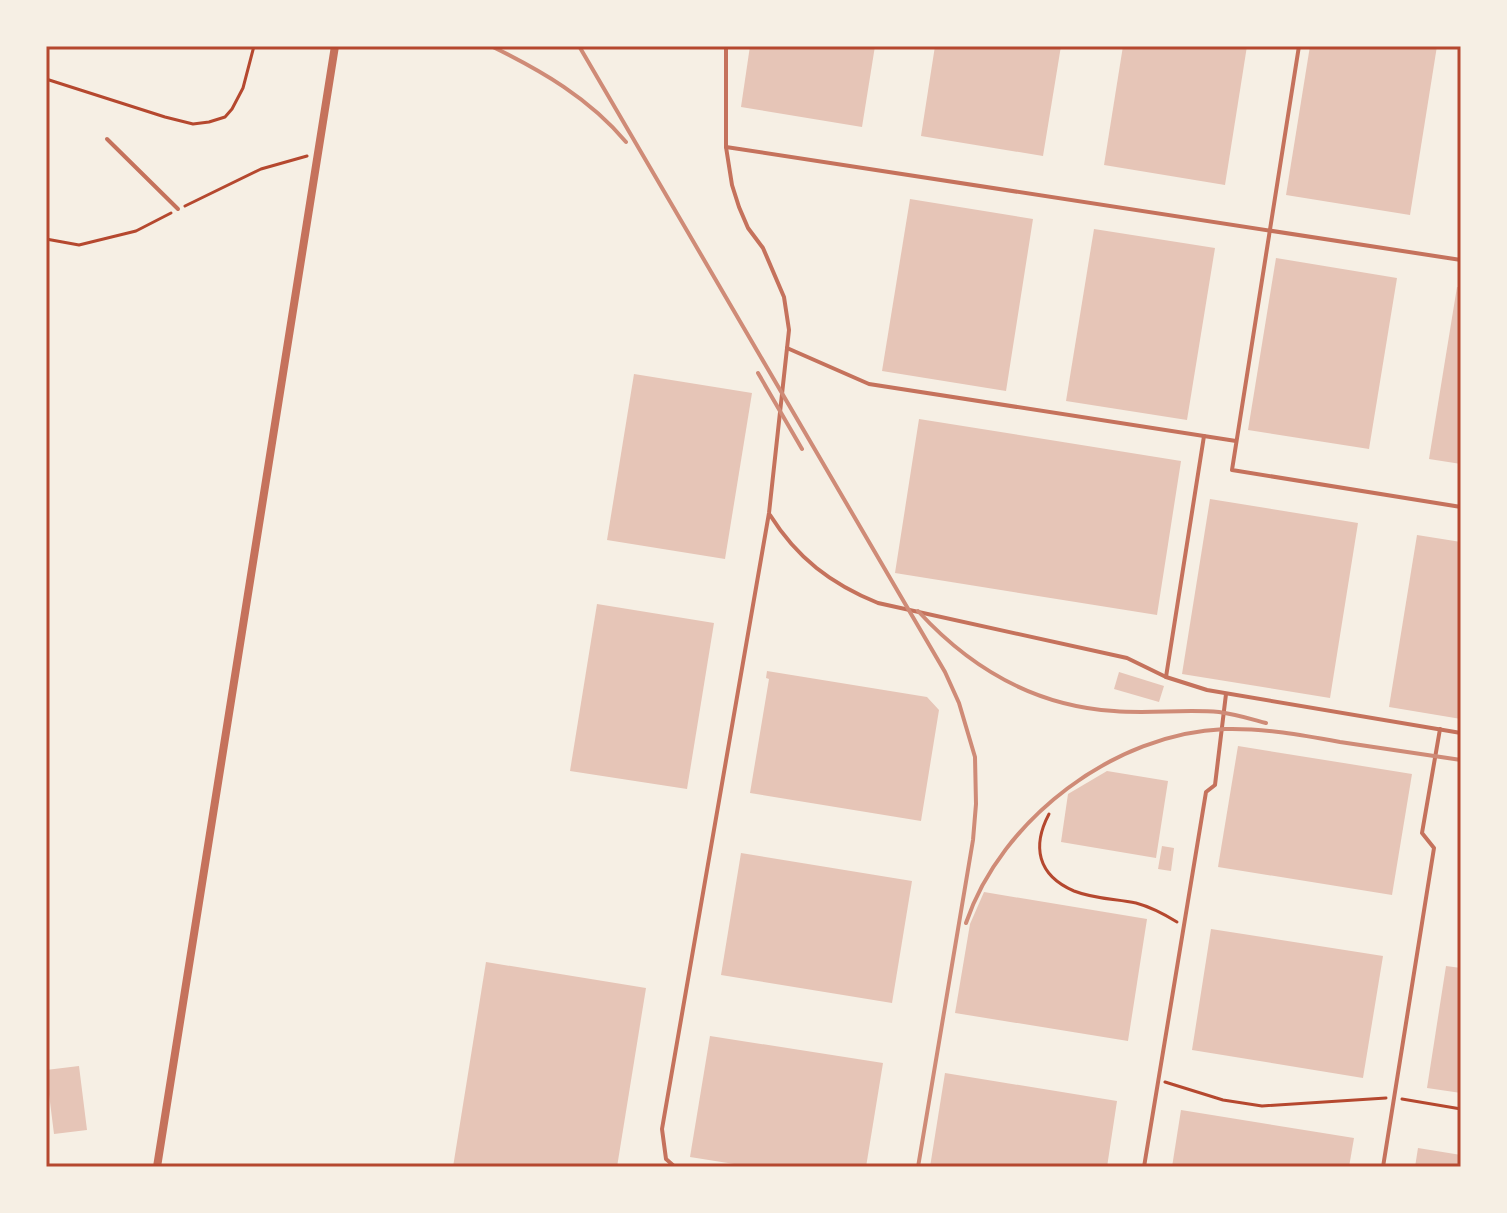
<svg xmlns="http://www.w3.org/2000/svg" width="1507" height="1213" viewBox="0 0 1507 1213" font-family="'Archivo Narrow',sans-serif">
	<style>
		.building { fill: #e6c5b7 }
		.lines { fill: none; stroke-linecap: round; stroke-linejoin: round }
		.path { stroke: #b5482f; stroke-width: 3 }
		.service { stroke: #c5725c; stroke-width: 4 }
		.minor { stroke: #c5725c; stroke-width: 8 }
		.rail { stroke: #cf8b77; stroke-width: 4 }
		.neatline { fill: none; stroke: #b5482f; stroke-width: 3 }
	</style>
	<rect width="100%" height="100%" fill="#f6efe4"/>
	<g class="building">
		<polygon points="750,46 875,46 862,127 741,107"/>
		<polygon points="935,46 1061,46 1043,156 921,136"/>
		<polygon points="1123,46 1247,46 1225,185 1104,165"/>
		<polygon points="1310,46 1437,46 1410,215 1286,195"/>
		<polygon points="910,199 1033,219 1006,391 882,371"/>
		<polygon points="1094,229 1215,248 1187,420 1066,401"/>
		<polygon points="1276,258 1397,278 1369,449 1248,430"/>
		<polygon points="1457,287 1461,288 1461,464 1429,459"/>
		<polygon points="634,374 752,393 725,559 607,540"/>
		<polygon points="919,419 1181,461 1157,615 895,573"/>
		<polygon points="1210,499 1358,523 1330,698 1182,674"/>
		<polygon points="1417,535 1461,542 1461,719 1389,707"/>
		<polygon points="597,604 714,623 687,789 570,771"/>
		<polygon points="767,671 927,697 939,710 921,821 750,793 769,679 766,678"/>
		<polygon points="1119,672 1164,686 1159,702 1114,689"/>
		<polygon points="1238,746 1412,774 1392,895 1218,867"/>
		<polygon points="1107,771 1168,781 1156,858 1061,842 1068,794"/>
		<polygon points="1162,846 1174,848 1171,871 1158,869"/>
		<polygon points="741,853 912,881 892,1003 721,975"/>
		<polygon points="984,892 1147,919 1128,1041 955,1013 970,924"/>
		<polygon points="1211,929 1383,956 1363,1078 1192,1050"/>
		<polygon points="486,962 646,988 617,1167 453,1167"/>
		<polygon points="1446,966 1461,968 1461,1093 1427,1088"/>
		<polygon points="710,1036 883,1063 866,1167 753,1167 690,1157"/>
		<polygon points="79,1066 87,1130 54,1134 46,1070"/>
		<polygon points="945,1073 1117,1101 1107,1167 930,1167"/>
		<polygon points="1181,1110 1354,1138 1349,1167 1172,1167"/>
		<polygon points="1418,1148 1461,1155 1461,1167 1415,1167"/>
	</g>
	<g class="lines">
		<g class="path">
			<polyline points="46,79 165,117 193,124 209,122 225,117 232,109 243,88 254,46"/>
			<polyline points="185,206 261,169 307,156"/>
			<polyline points="46,239 79,245 136,231 171,213"/>
			<path d="M1049,814C1032,846 1037,875 1074,891C1094,899 1116,899 1136,903C1151,907 1164,914 1177,922"/>
			<polyline points="1165,1082 1223,1100 1262,1106 1386,1098"/>
			<polyline points="1402,1099 1461,1109"/>
		</g>
		<g class="service">
			<polyline points="1299,46 1232,470 1461,507"/>
			<polyline points="107,139 178,209"/>
			<polyline points="726,147 1461,260"/>
			<polyline points="787,348 869,384 1236,441"/>
			<path d="M770,515C797,558 831,584 878,603L1127,658L1166,677L1207,690L1461,733"/>
			<polyline points="1166,677 1204,436"/>
			<polyline points="675,1167 666,1159 662,1129 769,513 789,330 784,297 763,248 748,228 739,207 732,185 726,147 726,46"/>
			<polyline points="1144,1167 1206,792 1215,785 1226,694"/>
			<polyline points="1383,1167 1434,848 1422,833 1440,729"/>
		</g>
		<polyline class="minor" points="157,1167 335,46"/>
		<g class="rail">
			<path d="M491,46C542,71 589,98 626,142"/>
			<polyline points="579,46 945,672 959,703 975,757 976,804 973,840 918,1167"/>
			<polyline points="758,373 802,449"/>
			<path d="M918,611C971,669 1036,706 1114,711C1149,714 1184,709 1219,712C1235,714 1251,719 1266,723"/>
			<path d="M966,923C1001,819 1115,733 1225,729C1264,728 1302,735 1340,742C1380,748 1421,754 1461,760"/>
		</g>
	</g>
	<rect width="1507" height="1213" fill="none" stroke="#f6efe4" stroke-width="96"/>
	<rect x="48" y="48" width="1411" height="1117" class="neatline"/>
</svg>
